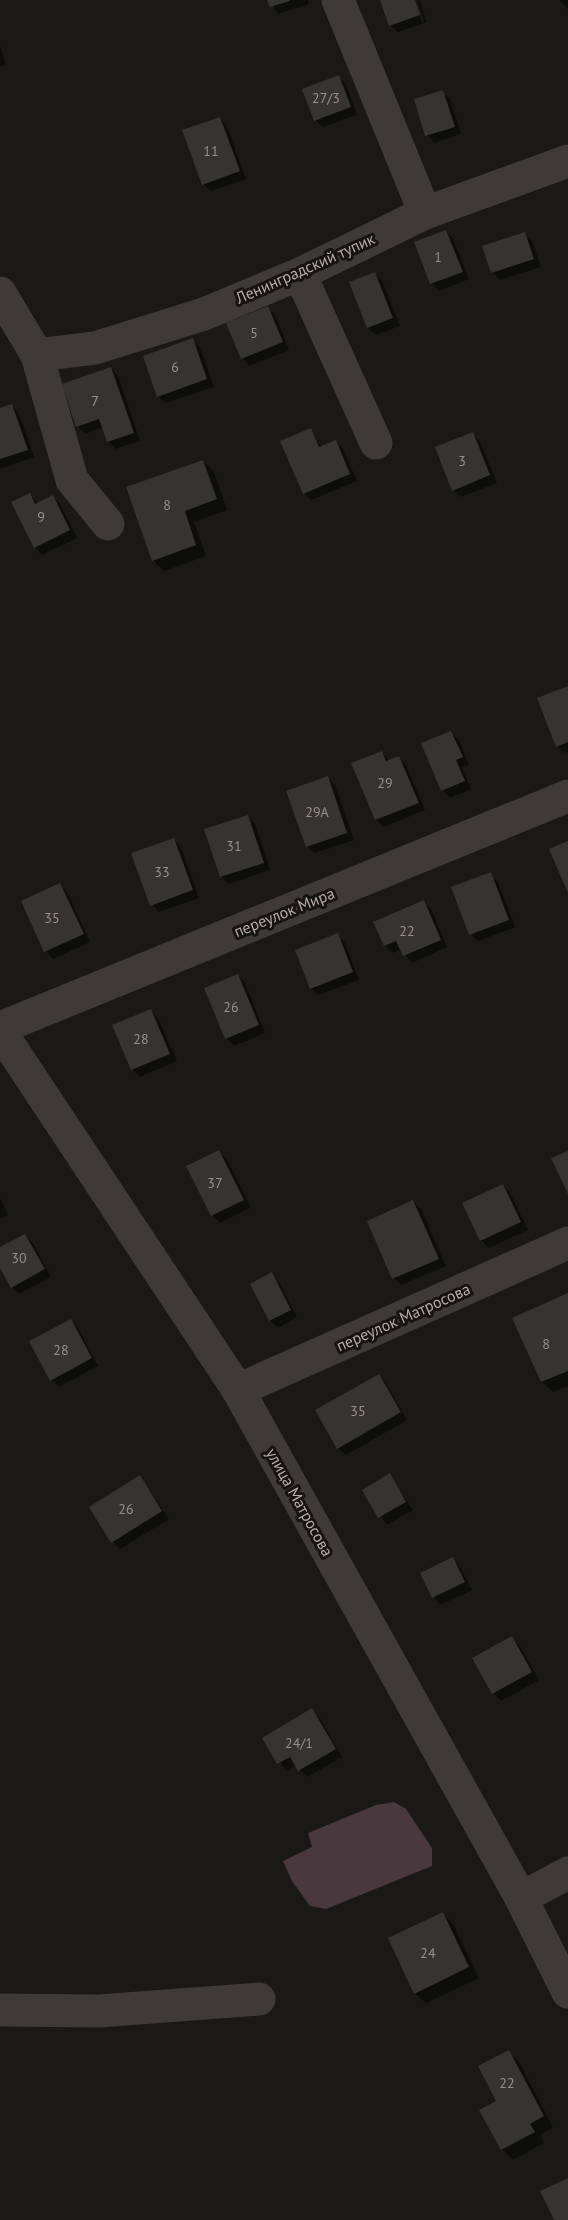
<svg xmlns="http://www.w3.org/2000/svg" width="568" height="2220" viewBox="0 0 568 2220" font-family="'PT Sans',sans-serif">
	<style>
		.water { fill: #4a383f }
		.shadow { fill: #0007 }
		.building { fill: #363433 }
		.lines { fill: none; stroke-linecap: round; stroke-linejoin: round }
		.minor { stroke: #3f3a3a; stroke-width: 33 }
		.labels { text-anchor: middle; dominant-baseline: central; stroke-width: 6; stroke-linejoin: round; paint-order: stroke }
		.number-label { font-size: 14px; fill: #988d8f }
		.street-label { font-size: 16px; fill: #b9abae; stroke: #151413 }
	</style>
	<rect width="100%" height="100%" fill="#1a1918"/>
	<polygon class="water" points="394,1802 406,1809 432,1848 432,1866 326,1909 310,1906 292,1881 283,1861 312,1847 308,1833 376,1805"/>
	<g class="shadow">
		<polygon points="269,0 308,0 309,4 278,14"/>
		<polygon points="382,0 414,0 422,22 424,21 417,0 419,0 427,22 398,32 390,25"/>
		<polygon points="560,0 568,0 568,9 562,3"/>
		<polygon points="0,46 6,65 0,67"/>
		<polygon points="338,77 346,84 357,115 323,127 315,120"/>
		<polygon points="442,92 450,99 461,134 434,143 427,135"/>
		<polygon points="220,118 227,126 246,179 211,191 203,184"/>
		<polygon points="446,231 453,239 469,279 439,291 431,283"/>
		<polygon points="525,234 532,241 541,267 500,280 493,273 484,247"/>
		<polygon points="375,274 382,281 400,326 376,335 368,328"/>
		<polygon points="267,308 275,315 289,350 249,366 242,358"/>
		<polygon points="193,340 200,348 214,387 166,403 158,396"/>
		<polygon points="111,368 118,376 140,441 115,449 108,441 103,427 85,434 78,426"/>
		<polygon points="12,406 19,414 34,457 0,469 0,410"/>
		<polygon points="310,430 322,447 336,441 343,449 357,481 311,500 304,493"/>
		<polygon points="473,434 480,442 497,483 461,497 453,490"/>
		<polygon points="203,461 214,472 227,510 194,522 206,556 164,571 153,560"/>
		<polygon points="30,495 38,504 53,497 60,504 77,538 42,555 35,547"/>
		<polygon points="568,688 568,752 565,753 557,746"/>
		<polygon points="451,733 459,740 469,765 462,767 471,789 450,798 442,790"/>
		<polygon points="382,753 390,761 399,758 406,765 425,810 384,827 376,820 353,764"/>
		<polygon points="328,778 335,785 354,840 314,853 307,846"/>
		<polygon points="248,817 255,824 270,870 229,884 221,876"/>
		<polygon points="173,839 181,847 199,898 159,912 152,905"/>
		<polygon points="490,874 498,882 515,927 478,941 471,934"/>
		<polygon points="60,885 67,892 90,942 53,959 46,951"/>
		<polygon points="423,902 431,909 447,947 412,963 401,949 393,953 385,945 375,923"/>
		<polygon points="338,935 345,943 359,980 318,995 311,988"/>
		<polygon points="238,976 245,983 265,1033 234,1046 226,1038"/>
		<polygon points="150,1011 158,1018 177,1061 140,1077 133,1070 114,1026"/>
		<polygon points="219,1152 227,1159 251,1207 220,1223 212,1215"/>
		<polygon points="503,1185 510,1193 528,1230 489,1248 481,1240"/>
		<polygon points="0,1198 8,1215 0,1219"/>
		<polygon points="413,1202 421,1209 446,1266 401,1285 393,1278"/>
		<polygon points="25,1236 33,1243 51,1277 19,1294 12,1287 0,1265 0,1249"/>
		<polygon points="272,1274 279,1282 297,1317 278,1328 270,1320"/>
		<polygon points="568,1295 568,1386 553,1392 542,1382 514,1318"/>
		<polygon points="71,1321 78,1328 98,1366 59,1387 52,1380"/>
		<polygon points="379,1376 386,1383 407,1420 346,1455 338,1448"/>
		<polygon points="389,1475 413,1510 387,1525 364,1490"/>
		<polygon points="140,1477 169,1519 120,1549 113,1542"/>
		<polygon points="453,1559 460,1567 472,1590 440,1605 433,1597"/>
		<polygon points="512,1638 519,1645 539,1680 501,1701 493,1693 474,1658"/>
		<polygon points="312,1710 319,1717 342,1757 307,1777 296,1765 286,1771 264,1738"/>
		<polygon points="443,1914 453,1924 479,1978 426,2003 415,1993"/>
		<polygon points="508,2052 519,2062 553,2127 540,2135 544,2143 513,2160 502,2149 498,2101"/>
	</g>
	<g class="building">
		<polygon points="267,0 290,0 290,1 270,7"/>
		<polygon points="380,0 415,0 420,15 389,26"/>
		<polygon points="339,75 351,107 314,121 302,89"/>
		<polygon points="443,90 455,127 425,136 414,99"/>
		<polygon points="220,117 240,171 202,185 182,130"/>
		<polygon points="446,230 463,272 430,284 414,242"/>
		<polygon points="525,232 534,259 491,273 482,246"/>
		<polygon points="375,272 393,318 367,328 349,282"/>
		<polygon points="268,306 283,342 241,359 226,323"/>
		<polygon points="193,338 207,379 157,397 143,356"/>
		<polygon points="111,367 134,433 107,442 99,419 76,427 62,384"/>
		<polygon points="12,404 28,450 0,459 0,408"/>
		<polygon points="311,428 319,447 336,440 350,474 303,494 280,441"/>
		<polygon points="473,432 490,475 452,491 435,447"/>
		<polygon points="203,460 217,499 185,511 196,545 152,561 126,487"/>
		<polygon points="30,493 35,504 53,495 70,530 34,548 11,502"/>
		<polygon points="568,686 568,742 556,747 537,698"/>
		<polygon points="451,731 463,757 456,760 465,781 441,791 421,743"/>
		<polygon points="382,751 386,761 399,756 419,803 375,820 351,763"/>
		<polygon points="328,776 347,833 306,847 286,791"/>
		<polygon points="248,815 264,863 220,877 204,829"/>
		<polygon points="174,838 193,890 150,906 131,853"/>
		<polygon points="568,841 568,893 549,849"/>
		<polygon points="491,872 509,920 469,935 451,887"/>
		<polygon points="60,883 84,934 44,952 21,901"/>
		<polygon points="424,900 441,940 403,956 396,941 384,946 373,922"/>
		<polygon points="338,933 353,972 310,989 295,950"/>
		<polygon points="238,974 259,1025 225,1039 204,988"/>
		<polygon points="151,1009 170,1054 131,1070 112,1025"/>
		<polygon points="219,1150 244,1200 211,1216 186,1166"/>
		<polygon points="568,1151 568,1194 551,1158"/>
		<polygon points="503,1184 521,1222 480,1241 462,1203"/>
		<polygon points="413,1200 439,1259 392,1279 367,1221"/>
		<polygon points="25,1234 45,1269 11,1288 0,1268 0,1247"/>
		<polygon points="272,1272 291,1310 269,1321 250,1284"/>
		<polygon points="568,1293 568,1371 541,1382 512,1318"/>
		<polygon points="71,1319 92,1358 50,1381 29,1341"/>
		<polygon points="379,1374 401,1412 337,1449 315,1410"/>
		<polygon points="390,1473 406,1502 378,1518 362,1490"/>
		<polygon points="140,1475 162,1511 111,1543 89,1507"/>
		<polygon points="453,1557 465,1582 432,1598 420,1573"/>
		<polygon points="512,1636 532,1672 492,1694 472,1658"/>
		<polygon points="312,1708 336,1749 298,1771 290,1757 277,1764 262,1738"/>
		<polygon points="443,1912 469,1967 414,1994 388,1938"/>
		<polygon points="509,2050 544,2116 530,2124 535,2132 501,2150 479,2110 496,2101 478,2066"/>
		<polygon points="568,2178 568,2220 554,2220 540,2191"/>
	</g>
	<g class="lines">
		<g class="minor">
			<polyline points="338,0 425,213"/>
			<polyline points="300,274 376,443"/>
			<polyline points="0,293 37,355 72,480 108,524"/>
			<polyline points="37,355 95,348 204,314 300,274 425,213 568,161"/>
			<polyline points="0,1028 568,796"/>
			<polyline points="0,1031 238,1390 521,1898 568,1992"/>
			<polyline points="238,1390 568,1243"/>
			<polyline points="521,1898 568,1873"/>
			<polyline points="0,2010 99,2011 259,1999"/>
		</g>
	</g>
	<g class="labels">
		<g class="number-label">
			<text x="326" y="98">27/3</text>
			<text x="211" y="151">11</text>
			<text x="438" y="257">1</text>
			<text x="254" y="333">5</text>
			<text x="175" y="367">6</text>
			<text x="95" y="401">7</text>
			<text x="462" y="461">3</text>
			<text x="167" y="505">8</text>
			<text x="41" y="517">9</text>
			<text x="385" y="783">29</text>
			<text x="317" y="812">29А</text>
			<text x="234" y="846">31</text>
			<text x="162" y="872">33</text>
			<text x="52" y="918">35</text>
			<text x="407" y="931">22</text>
			<text x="231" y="1007">26</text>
			<text x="141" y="1039">28</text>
			<text x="215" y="1183">37</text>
			<text x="19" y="1258">30</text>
			<text x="546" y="1344">8</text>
			<text x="61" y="1350">28</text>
			<text x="358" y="1411">35</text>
			<text x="126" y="1509">26</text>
			<text x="299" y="1743">24/1</text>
			<text x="428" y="1953">24</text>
			<text x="507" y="2083">22</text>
		</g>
		<g class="street-label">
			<text transform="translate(305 268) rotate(-24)">Ленинградский тупик</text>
			<text transform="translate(284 912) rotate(-22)">переулок Мира</text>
			<text transform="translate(403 1317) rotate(-24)">переулок Матросова</text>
			<text transform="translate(300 1502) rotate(61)">улица Матросова</text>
		</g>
	</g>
</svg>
